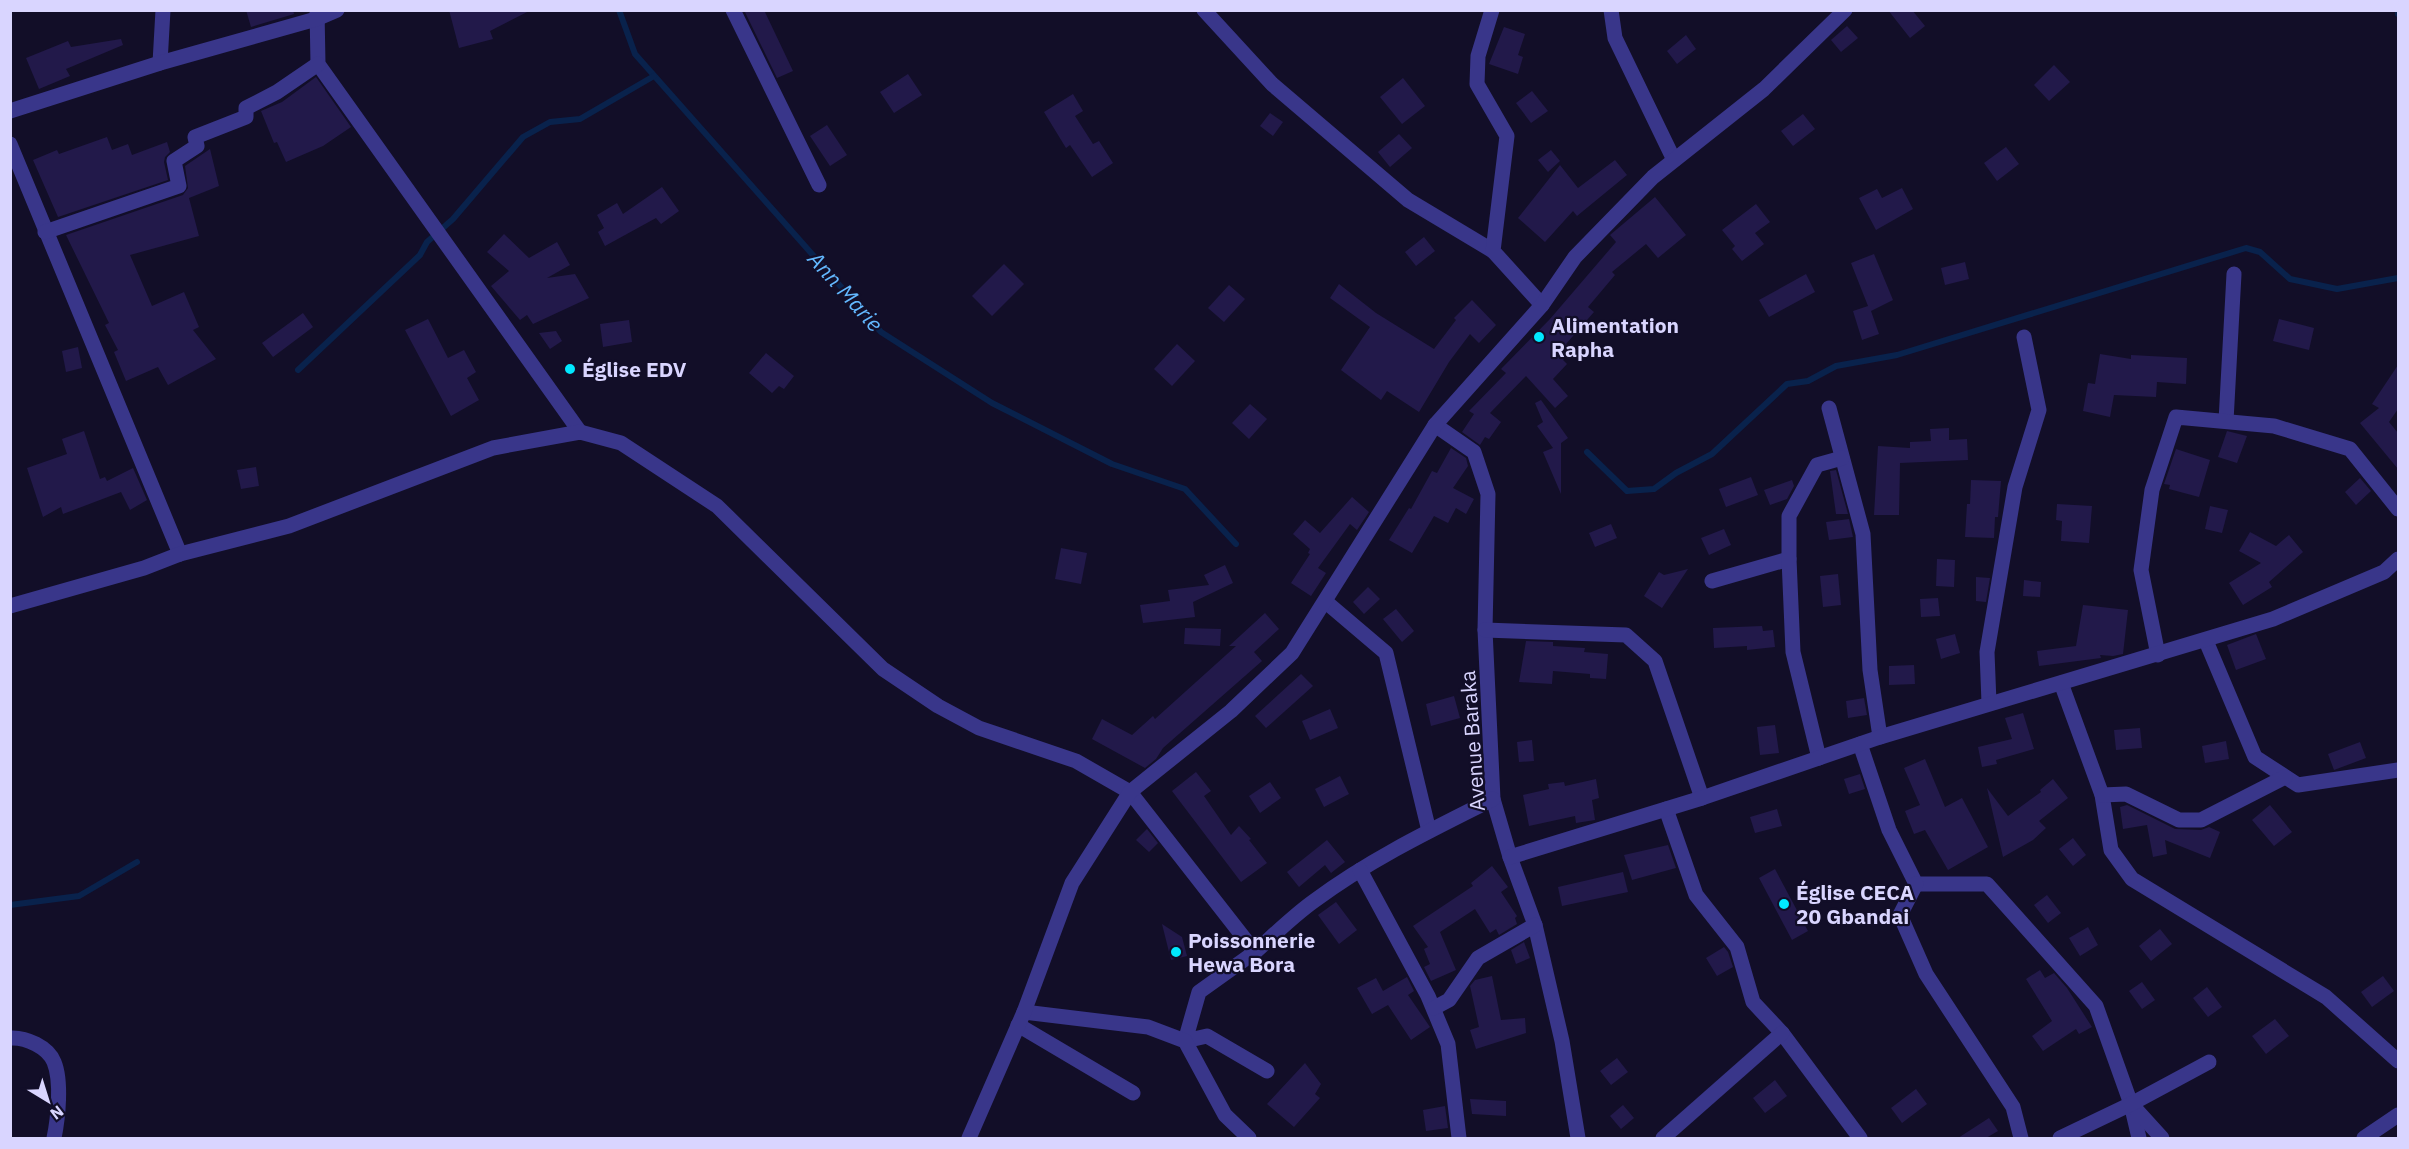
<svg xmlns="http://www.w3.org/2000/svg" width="2409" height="1149" viewBox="0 0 2409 1149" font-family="'IBM Plex Sans',sans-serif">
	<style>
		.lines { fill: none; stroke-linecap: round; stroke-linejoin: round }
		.stream { stroke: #09224c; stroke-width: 6 }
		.building { fill: #22194a }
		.minor { stroke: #39368a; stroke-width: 15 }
		.poi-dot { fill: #01e8ff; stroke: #120e28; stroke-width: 2 }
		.labels { text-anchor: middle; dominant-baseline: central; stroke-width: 4.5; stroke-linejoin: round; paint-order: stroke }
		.poi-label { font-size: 21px; font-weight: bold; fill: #d9d5ff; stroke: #120e28; text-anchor: start }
		.street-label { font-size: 21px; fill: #d9d5ff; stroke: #120e28 }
		.water-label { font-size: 22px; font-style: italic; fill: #63b8ff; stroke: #120e28 }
	</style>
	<rect width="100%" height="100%" fill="#120e28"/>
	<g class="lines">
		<g class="stream">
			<polyline points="619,10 635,54 881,332 992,403 1112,464 1185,489 1236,544"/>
			<polyline points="2398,10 2398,14"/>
			<polyline points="298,370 420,255 427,242 453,219 523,137 550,122 580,119 654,76"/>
			<polyline points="1587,452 1627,491 1654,489 1676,473 1712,454 1787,384 1808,381 1836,366 1897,355 2246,248 2260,252 2290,279 2337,289 2398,278"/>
			<polyline points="10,905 79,896 137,862"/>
		</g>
	</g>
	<g class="building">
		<polygon points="246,10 293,10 294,14 251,27"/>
		<polygon points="449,10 531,10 490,31 493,39 459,48"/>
		<polygon points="744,10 764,10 793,71 777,78"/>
		<polygon points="1888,10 1912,10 1925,26 1910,38"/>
		<polygon points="1847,26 1858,38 1841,52 1831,40"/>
		<polygon points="1504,27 1525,34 1518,55 1523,57 1518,74 1489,64"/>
		<polygon points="1686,35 1696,49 1677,64 1667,51"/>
		<polygon points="121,39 123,45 66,69 70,76 39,89 26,58 68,41 71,47"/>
		<polygon points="2054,65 2070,82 2049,101 2034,85"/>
		<polygon points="908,74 922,95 894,113 880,92"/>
		<polygon points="316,77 351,127 323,146 286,162 277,142 274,143 261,111 282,102"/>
		<polygon points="1403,78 1425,106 1402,124 1380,97"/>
		<polygon points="1532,91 1548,111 1531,123 1516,103"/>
		<polygon points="1073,94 1083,111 1075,116 1093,144 1099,141 1113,163 1092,177 1070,145 1066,148 1044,112"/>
		<polygon points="1270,113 1283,122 1273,136 1260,126"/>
		<polygon points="1803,114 1815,129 1793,146 1781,131"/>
		<polygon points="827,125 847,155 830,166 810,136"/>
		<polygon points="1399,134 1412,148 1390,167 1378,152"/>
		<polygon points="107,137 112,150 128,144 132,155 167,142 170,152 165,157 164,162 168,180 58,217 33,160 57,150 59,154"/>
		<polygon points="2006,147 2019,164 1997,181 1984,163"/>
		<polygon points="210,149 219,186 189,198 199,236 130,255 152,306 184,292 199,327 193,330 216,359 168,385 158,367 126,381 114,352 118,350 105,325 109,323 66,235 183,195 188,188 185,166"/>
		<polygon points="1551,150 1560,161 1548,172 1538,160"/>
		<polygon points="1615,160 1627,175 1577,216 1573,211 1545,242 1518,218 1560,165 1578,188"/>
		<polygon points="662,187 679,211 661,224 656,218 605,246 598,232 604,228 597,215 617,203 623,214"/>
		<polygon points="1902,188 1913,209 1876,230 1859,198 1877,189 1882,198"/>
		<polygon points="1655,197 1686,235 1658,258 1646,244 1612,272 1615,275 1588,307 1594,312 1566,344 1569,347 1563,354 1566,357 1563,360 1567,364 1553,379 1568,396 1555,408 1526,376 1490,413 1501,422 1489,439 1485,437 1480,445 1462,432 1474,414 1469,411 1506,373 1501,369 1550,319 1616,242 1610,235"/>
		<polygon points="1756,204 1770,222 1755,233 1764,244 1742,261 1732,249 1735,246 1722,230"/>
		<polygon points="504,234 529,258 557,242 570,265 547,278 575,274 589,298 533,324 527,315 520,320 491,286 509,271 487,252"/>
		<polygon points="1424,237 1435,251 1416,266 1405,252"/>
		<polygon points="1874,254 1893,300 1871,311 1879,334 1862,340 1853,311 1868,306 1851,263"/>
		<polygon points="1965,262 1969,279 1945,285 1941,268"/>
		<polygon points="1004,264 1024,284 992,316 972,296"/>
		<polygon points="1806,274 1815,292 1769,317 1759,300"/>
		<polygon points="1339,284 1376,313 1434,349 1456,320 1454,318 1472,300 1496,325 1479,343 1470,334 1449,362 1419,412 1387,391 1381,400 1341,370 1370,327 1330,298"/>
		<polygon points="1229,285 1245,299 1224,322 1208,308"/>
		<polygon points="303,313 313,327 273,357 262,343"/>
		<polygon points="428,319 448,358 464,350 476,372 467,378 479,400 451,416 405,330"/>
		<polygon points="2279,319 2314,328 2309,350 2273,341"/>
		<polygon points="629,320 632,342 603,347 600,324"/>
		<polygon points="556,331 562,341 550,349 539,333"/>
		<polygon points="1177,344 1195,361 1172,386 1154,369"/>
		<polygon points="78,347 82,368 66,372 62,351"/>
		<polygon points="766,353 794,376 784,389 779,386 772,393 749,373"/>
		<polygon points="2100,354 2131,359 2131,355 2187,358 2186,384 2157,382 2156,397 2114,395 2110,417 2083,411 2088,383 2095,384"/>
		<polygon points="2398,365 2398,409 2389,422 2398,433 2398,469 2360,423 2379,408 2372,404"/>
		<polygon points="1541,400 1568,438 1561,443 1561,494 1543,452 1553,448 1537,426 1543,422 1535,403"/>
		<polygon points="1250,404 1267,419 1249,439 1232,423"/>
		<polygon points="1949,428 1949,440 1967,439 1968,460 1900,463 1899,515 1874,515 1878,446 1910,448 1910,442 1931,441 1930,429"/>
		<polygon points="84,431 100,479 105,477 107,481 133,468 147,500 130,510 121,492 63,514 61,507 43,517 27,468 67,454 62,439"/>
		<polygon points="2227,431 2247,436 2237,463 2218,457"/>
		<polygon points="1451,448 1466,458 1468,466 1453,488 1474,499 1466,514 1456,508 1448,523 1434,516 1412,553 1389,540 1409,508 1411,509 1432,471 1437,473"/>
		<polygon points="2176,449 2210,460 2199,497 2169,489 2170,485 2164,484"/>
		<polygon points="256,467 259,486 241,489 237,470"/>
		<polygon points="1836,470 1848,514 1836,514 1830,471"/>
		<polygon points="1751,477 1758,495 1726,507 1719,489"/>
		<polygon points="2360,478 2371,491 2356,505 2345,492"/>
		<polygon points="1792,480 1794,486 1787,499 1770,505 1764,490"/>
		<polygon points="1971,480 2001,481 1998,517 1995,517 1994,538 1965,537 1967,504 1970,504"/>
		<polygon points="1352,497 1369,512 1357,530 1350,524 1318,568 1326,573 1311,596 1291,583 1310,554 1308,553 1310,549 1293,534 1305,520 1320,533"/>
		<polygon points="2057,504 2092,506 2089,543 2061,541 2062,521 2056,520"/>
		<polygon points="2210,506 2228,510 2222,533 2205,529"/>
		<polygon points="1849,519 1853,537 1829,540 1826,522"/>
		<polygon points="1611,524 1617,538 1595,547 1589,533"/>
		<polygon points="1724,529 1731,545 1709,555 1701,538"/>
		<polygon points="2250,532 2276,546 2289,535 2303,552 2269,582 2272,587 2243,605 2229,583 2261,563 2239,551"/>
		<polygon points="1061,548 1087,553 1081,584 1055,579"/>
		<polygon points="1937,559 1955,560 1954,587 1936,586"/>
		<polygon points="1225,565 1233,583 1193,602 1195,617 1143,623 1140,605 1170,601 1168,590 1209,585 1204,575"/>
		<polygon points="1688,569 1662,608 1644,596 1659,572 1664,575"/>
		<polygon points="1838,574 1841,605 1823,607 1820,576"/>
		<polygon points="1976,577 1990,578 1986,602 1976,601"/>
		<polygon points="2024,580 2041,582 2040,597 2023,596"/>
		<polygon points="1368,587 1380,599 1364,614 1353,602"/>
		<polygon points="1938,598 1940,616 1921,617 1920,599"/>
		<polygon points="2083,605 2128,610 2123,654 2113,656 2100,655 2101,658 2039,666 2037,651 2076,646"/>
		<polygon points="1396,609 1414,631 1402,642 1383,619"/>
		<polygon points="1265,613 1279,629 1254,652 1262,661 1163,748 1156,759 1145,768 1092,739 1102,719 1132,735 1153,716 1155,719 1236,646 1229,646"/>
		<polygon points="1762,626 1763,631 1773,630 1775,647 1747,650 1747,646 1714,648 1713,628"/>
		<polygon points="1185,628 1221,629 1220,646 1184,644"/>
		<polygon points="1955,634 1960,653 1941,659 1936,639"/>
		<polygon points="2256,634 2266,659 2236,670 2227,645"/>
		<polygon points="1526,641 1553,642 1553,646 1585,648 1584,652 1608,654 1606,679 1590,678 1590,674 1553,671 1552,684 1519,682"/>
		<polygon points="1914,665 1915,684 1889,685 1889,666"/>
		<polygon points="1301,674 1313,686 1266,728 1255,716"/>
		<polygon points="1454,696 1460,718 1431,726 1426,704"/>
		<polygon points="1864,698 1867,715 1848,718 1846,701"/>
		<polygon points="1330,709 1338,728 1310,740 1302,721"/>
		<polygon points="2023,713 2034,749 1996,760 1997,764 1982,767 1978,747 2012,739 2005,718"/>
		<polygon points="1775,725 1779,753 1760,755 1757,727"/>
		<polygon points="2140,728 2142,748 2116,750 2114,730"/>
		<polygon points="1532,740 1534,761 1519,762 1517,742"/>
		<polygon points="2226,741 2229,759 2205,763 2202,746"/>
		<polygon points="2360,742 2366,758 2334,770 2328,754"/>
		<polygon points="1925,759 1945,807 1962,798 1988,847 1948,870 1925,830 1914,834 1905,811 1920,805 1904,768"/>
		<polygon points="1196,772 1211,791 1204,796 1231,835 1239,826 1251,839 1249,840 1267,863 1241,882 1172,791"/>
		<polygon points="1860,774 1865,789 1849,794 1844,779"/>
		<polygon points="1340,776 1349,794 1324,807 1315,789"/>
		<polygon points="1596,779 1599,798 1592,800 1595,820 1576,823 1575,816 1529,826 1523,795 1549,789 1548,784 1564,782 1565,786"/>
		<polygon points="2053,779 2068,798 2039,821 2046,828 2033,840 2003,857 1987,788 2008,816 2041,792 2040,790"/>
		<polygon points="1270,782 1281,798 1260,813 1249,796"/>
		<polygon points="2127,805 2175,829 2201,830 2209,827 2220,832 2210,858 2165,840 2167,854 2153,857 2147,825 2123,829 2120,807"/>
		<polygon points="2270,805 2292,832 2274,846 2252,820"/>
		<polygon points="1777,809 1782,826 1755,833 1750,817"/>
		<polygon points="1147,829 1158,843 1149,852 1136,840"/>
		<polygon points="2073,838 2086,855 2073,866 2059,849"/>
		<polygon points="1327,840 1345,862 1331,873 1325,865 1299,887 1287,872"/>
		<polygon points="1668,845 1676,868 1632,880 1624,855"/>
		<polygon points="1492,866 1508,887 1501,892 1517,916 1515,918 1517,924 1499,935 1496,929 1490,933 1475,909 1440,932 1456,970 1431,981 1424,967 1430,964 1424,949 1428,947 1413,926 1473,886 1471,883"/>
		<polygon points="1775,869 1808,931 1792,940 1759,878"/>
		<polygon points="1623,872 1628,892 1562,906 1558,887"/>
		<polygon points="2047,895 2061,913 2048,923 2034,905"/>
		<polygon points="1336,902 1357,930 1339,944 1318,915"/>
		<polygon points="1162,924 1182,937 1187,956 1171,960"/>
		<polygon points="2088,927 2098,945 2080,956 2069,938"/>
		<polygon points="2160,929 2172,944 2151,961 2139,946"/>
		<polygon points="1524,942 1530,958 1516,964 1511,950"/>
		<polygon points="1724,947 1728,952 1733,967 1717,976 1706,958"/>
		<polygon points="2040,970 2045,978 2054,973 2067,988 2092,1027 2079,1034 2076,1029 2043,1051 2032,1036 2052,1021 2026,979"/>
		<polygon points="1492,976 1501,1020 1525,1018 1526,1033 1476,1049 1470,1030 1479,1027 1470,986 1475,980"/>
		<polygon points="2383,976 2394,991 2372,1007 2361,992"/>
		<polygon points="1407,977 1414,991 1408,995 1430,1027 1411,1040 1388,1005 1372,1014 1357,988 1376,978 1383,991"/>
		<polygon points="2142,982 2155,1000 2142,1009 2129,991"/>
		<polygon points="2207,987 2222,1007 2208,1017 2193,998"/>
		<polygon points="2275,1019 2289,1036 2266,1054 2252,1036"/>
		<polygon points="1617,1058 1628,1072 1611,1085 1600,1071"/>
		<polygon points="1305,1063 1321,1084 1315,1094 1320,1098 1294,1127 1267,1104"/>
		<polygon points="1775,1080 1787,1096 1765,1113 1753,1098"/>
		<polygon points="1916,1089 1927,1104 1902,1123 1891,1108"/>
		<polygon points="1470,1099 1506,1101 1506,1116 1472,1114"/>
		<polygon points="1623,1105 1634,1118 1621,1129 1610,1116"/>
		<polygon points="1445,1106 1448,1128 1426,1131 1423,1110"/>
		<polygon points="1989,1118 1998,1131 1986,1138 1958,1138"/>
	</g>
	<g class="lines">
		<g class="minor">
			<polyline points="317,10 318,64 580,432"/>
			<polyline points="733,10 819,185"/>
			<polyline points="1204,10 1272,84 1408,200 1493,251"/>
			<polyline points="1492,10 1478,56 1477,84 1507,136 1493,251 1542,305"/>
			<polyline points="1611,10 1615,38 1674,160"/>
			<polyline points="160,63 163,10"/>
			<polyline points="10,111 160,63 316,19 337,10"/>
			<polyline points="10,144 180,554"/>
			<polyline points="45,232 179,186 174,161 197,146 195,137 246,117 246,108 277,92 318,64"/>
			<polyline points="1829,408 1863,534 1870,670 1880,737"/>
			<polyline points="2226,421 2234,274"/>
			<polyline points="1435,425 1474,452 1488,494 1485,630 1493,799 1510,857 1535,925 1562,1041 1578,1138"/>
			<polyline points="1712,581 1789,559"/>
			<polyline points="1326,602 1386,653 1429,831"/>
			<path d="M10,606L144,568L180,554L289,526L493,448L580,432L621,443L717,506L883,669L938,706L979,728L1076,761L1130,792L1255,952C1274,935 1293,916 1314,901C1369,860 1431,830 1493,799"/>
			<polyline points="1485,630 1626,635 1655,661 1702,798"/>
			<polyline points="2206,641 2255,757 2298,785 2398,770"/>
			<polyline points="2158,655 2141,570 2152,490 2176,417 2274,426 2350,449 2398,509"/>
			<polyline points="2061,683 2102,795 2111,850 2132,879 2326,997 2398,1061"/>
			<polyline points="1989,703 1987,652 2015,487 2039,410 2024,337"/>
			<polyline points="1860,744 1889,830 1916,884 1987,884 2096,1006 2131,1104 2139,1138"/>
			<polyline points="1819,758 1793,652 1789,559 1789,516 1817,465 1842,458"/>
			<polyline points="2102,795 2126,794 2179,820 2201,820 2285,777"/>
			<polyline points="1666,809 1696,895 1737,947 1753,1002 1782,1033 1860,1138"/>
			<polyline points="1510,857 1702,798 1880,737 2273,619 2384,572 2398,559"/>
			<polyline points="1360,870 1428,996 1448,1044 1459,1138"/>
			<polyline points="1916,884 1900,915 1926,974 2013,1107 2021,1138"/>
			<polyline points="1255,952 1199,992 1185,1041 1207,1036 1267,1071"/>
			<polyline points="1434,1008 1449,1000 1478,958 1535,925"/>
			<polyline points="1024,1012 1148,1027 1185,1041 1225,1115 1249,1138"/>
			<polyline points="1018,1025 1133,1093"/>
			<path d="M10,1038C26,1037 48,1047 54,1062C62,1081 58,1119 54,1138"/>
			<polyline points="2132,1105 2162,1138"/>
			<polyline points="969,1138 1024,1012 1072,883 1130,792 1231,711 1292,653 1435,425 1542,305 1575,257 1653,177 1764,89 1845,10"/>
			<polyline points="1663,1138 1782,1033"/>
			<polyline points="2060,1138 2131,1104 2209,1062"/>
			<polyline points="2364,1138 2398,1115"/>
		</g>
	</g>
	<g class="poi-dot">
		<circle cx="1539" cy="337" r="6"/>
		<circle cx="570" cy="369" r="6"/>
		<circle cx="1784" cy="904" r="6"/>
		<circle cx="1176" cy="952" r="6"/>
	</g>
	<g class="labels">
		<g class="poi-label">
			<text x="1551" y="325">Alimentation<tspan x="1551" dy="24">Rapha</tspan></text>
			<text x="582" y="369">Église EDV</text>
			<text x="1796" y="892">Église CECA<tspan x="1796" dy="24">20 Gbandai</tspan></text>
			<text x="1188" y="940">Poissonnerie<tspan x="1188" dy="24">Hewa Bora</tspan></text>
		</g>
		<g class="street-label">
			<text transform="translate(1472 741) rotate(-94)">Avenue Baraka</text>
		</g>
		<g class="water-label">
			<text transform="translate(846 291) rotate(48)">Ann Marie</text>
		</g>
	</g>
	<rect width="2409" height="1149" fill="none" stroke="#d9d5ff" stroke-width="24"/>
	<g transform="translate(48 1101) rotate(142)" stroke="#120e28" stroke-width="4.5" paint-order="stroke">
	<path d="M0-4.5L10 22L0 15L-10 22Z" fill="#d9d5ff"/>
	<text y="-9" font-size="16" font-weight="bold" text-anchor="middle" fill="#d9d5ff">N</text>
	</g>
</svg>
